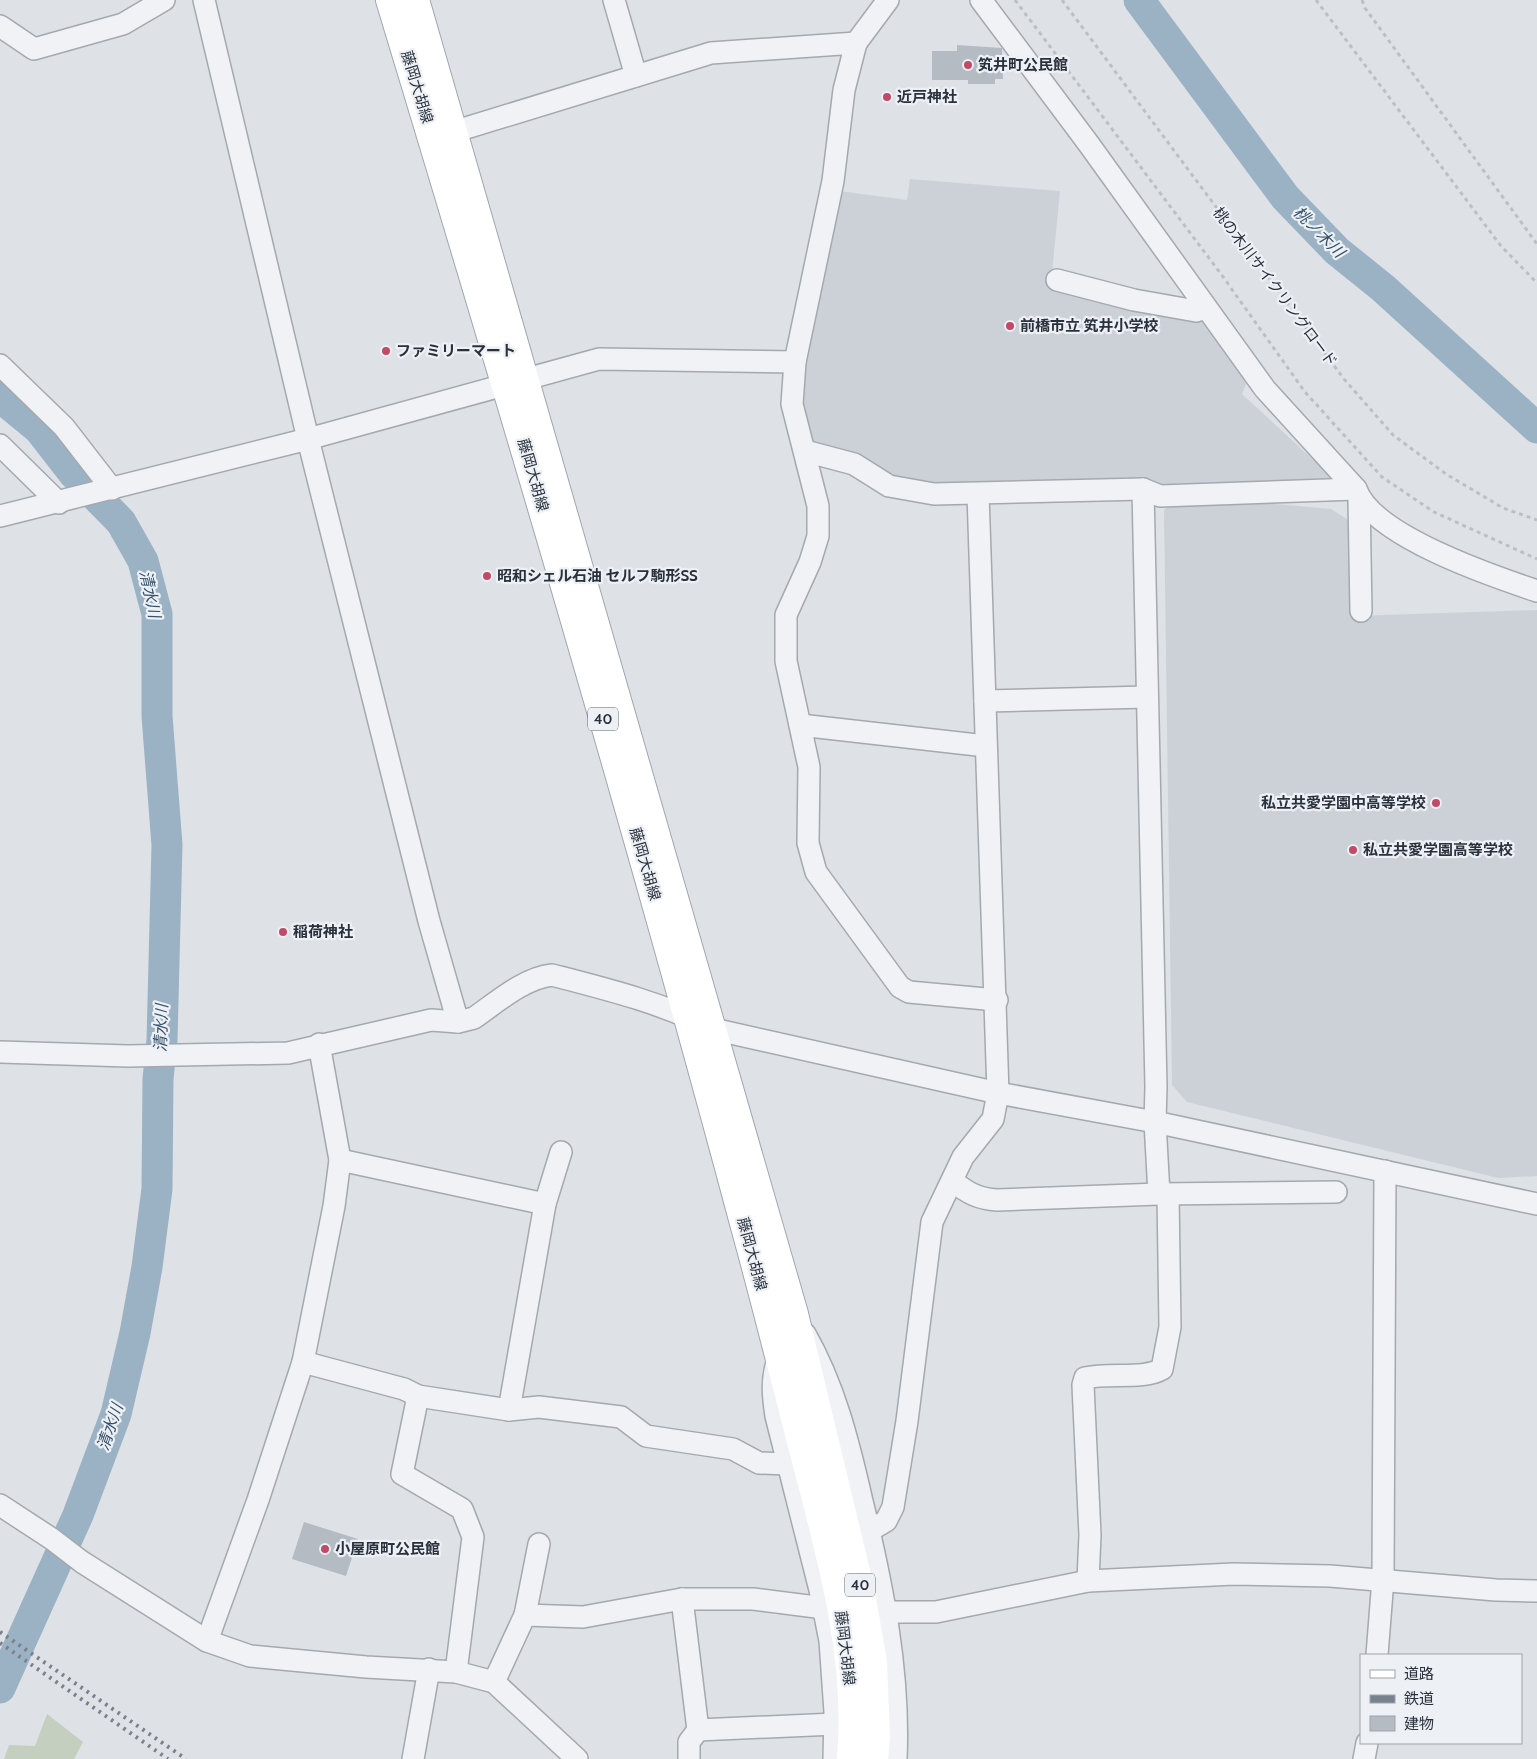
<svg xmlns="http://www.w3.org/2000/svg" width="1537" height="1759" viewBox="0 0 1537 1759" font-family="Cabin,'Noto Sans JP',sans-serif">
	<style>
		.built { fill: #ccd1d8 }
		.green { fill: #c5cfbf }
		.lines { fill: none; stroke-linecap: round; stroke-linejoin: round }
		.river { stroke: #9bb2c4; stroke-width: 31 }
		.building { fill: #b5bbc2 }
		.minor-casing { stroke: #a4a9b0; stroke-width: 24 }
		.major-casing { stroke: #9ea7b1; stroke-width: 30 }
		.path { stroke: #bcc0c5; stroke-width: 3; stroke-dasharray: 4 4; stroke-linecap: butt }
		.minor { stroke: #f0f2f5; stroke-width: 21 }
		.major { stroke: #fff; stroke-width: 28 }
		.rail { stroke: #78828e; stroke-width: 4; stroke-dasharray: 2.5 5; stroke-linecap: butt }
		.poi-dot { fill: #c34a66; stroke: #edf0f4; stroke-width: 2 }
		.labels { text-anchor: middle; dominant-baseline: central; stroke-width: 4.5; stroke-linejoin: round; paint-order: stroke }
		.shield { fill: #edf0f4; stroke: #636a73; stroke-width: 1 }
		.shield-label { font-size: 14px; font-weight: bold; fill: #28313c }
		.poi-label { font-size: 15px; font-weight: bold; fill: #28313c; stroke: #edf0f4; text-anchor: start }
		.street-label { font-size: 15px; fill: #28313c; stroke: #edf0f4 }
		.water-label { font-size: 16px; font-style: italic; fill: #35526c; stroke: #edf0f4 }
	</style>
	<rect width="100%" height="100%" fill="#dee2e6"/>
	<g class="built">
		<polygon points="910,179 1060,191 1051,284 1204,319 1247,382 1242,394 1334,479 1139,485 936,485 891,479 811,443 804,415 804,366 839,191 907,200"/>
		<polygon points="1233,500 1331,509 1352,522 1353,616 1537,610 1537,1176 1498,1178 1187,1102 1172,1085 1164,510 1172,502"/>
	</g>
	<polygon class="green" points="47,1714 83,1742 74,1759 4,1759 9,1745 35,1746"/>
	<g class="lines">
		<g class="river">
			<polyline points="1139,0 1285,197 1337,251 1383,288 1537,428"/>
			<polyline points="0,397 39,429 74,474 121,522 143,561 157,614 157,716 167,845 162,1040 158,1079 157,1189 147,1267 135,1333 116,1414 78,1515 0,1688"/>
		</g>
	</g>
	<g class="building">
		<polygon points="957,45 1002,48 1003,79 995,79 995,84 968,84 968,80 932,80 932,51 957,51"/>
		<polygon points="304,1522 358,1539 346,1576 292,1559"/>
	</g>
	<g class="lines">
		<defs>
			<g id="minor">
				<polyline points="204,0 308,439 429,921 458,1022"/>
				<polyline points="614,0 636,76"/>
				<path d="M981,0L1088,143L1265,389L1356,489C1373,536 1492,576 1537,591"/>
				<polyline points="0,26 34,49 123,24 164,0"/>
				<polyline points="856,43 888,0"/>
				<polyline points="453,132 711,53 856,43 844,90 833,181 795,362 792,404 818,506 818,536 810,562 786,615 786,661 809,767 808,843 816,872 900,987 909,992 997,1000"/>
				<polyline points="1057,280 1134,300 1196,311 1205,308"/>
				<polyline points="0,365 64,427 112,489"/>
				<polyline points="0,445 59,503"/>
				<polyline points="805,451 854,464 889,486 934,494 1143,489 1160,496 1356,489"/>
				<polyline points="1143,489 1156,1087 1155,1122 1159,1194"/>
				<polyline points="1359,500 1361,611"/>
				<polyline points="0,516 308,439 599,359 795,362"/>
				<polyline points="985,701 1147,697"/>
				<polyline points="800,725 986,746"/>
				<path d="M0,1052L128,1056L288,1053L431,1020L458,1022L474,1018C497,1002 524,978 552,975C606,989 663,1003 713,1029L998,1093L1155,1122L1537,1204"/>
				<polyline points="340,1160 545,1204"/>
				<path d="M953,1181C967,1193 979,1199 997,1200L1159,1194L1336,1192"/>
				<path d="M805,1334C834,1385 848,1440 861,1497C882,1583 900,1671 896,1759"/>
				<path d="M778,1360C771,1379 773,1396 776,1416L820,1590L830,1641L835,1712L834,1759"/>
				<polyline points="303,1362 404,1389 418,1396 509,1410 539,1407 621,1417 646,1436 733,1449 759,1463 788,1464"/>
				<polyline points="418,1396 402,1474 462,1509 473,1537 456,1672"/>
				<polyline points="509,1410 545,1204 561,1152"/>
				<polyline points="0,1505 52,1539 82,1562 207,1641 250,1656 366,1667 456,1672 494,1682 577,1759"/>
				<polyline points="869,1531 886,1521 893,1507 907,1421 932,1222 963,1157 993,1119 998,1093 978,494"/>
				<path d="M1088,1581L1090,1535L1083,1385L1085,1378C1109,1372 1143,1380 1162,1369L1170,1327L1168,1194"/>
				<polyline points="682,1599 698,1730 689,1742 689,1759"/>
				<polyline points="885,1612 936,1612 1088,1581 1234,1574 1330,1576 1496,1590 1537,1591"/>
				<polyline points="525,1615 583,1617 682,1599 753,1599 824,1608"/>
				<polyline points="207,1641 258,1500 303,1362 334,1206 340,1160 319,1044"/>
				<polyline points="1377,1655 1383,1579 1385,1171"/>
				<polyline points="494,1682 525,1615 539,1544"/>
				<polyline points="698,1730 835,1724"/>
				<polyline points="413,1759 429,1669"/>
				<polyline points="1364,1759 1367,1743"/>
			</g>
			<g id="major">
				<path d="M390,0C513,406 634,813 744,1223C765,1299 784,1376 804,1453C830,1552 860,1656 851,1759"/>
				<polyline points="415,0 794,1314 860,1588 873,1662 876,1738 874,1759"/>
			</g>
		</defs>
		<use href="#minor" class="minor-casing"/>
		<use href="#major" class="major-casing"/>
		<g class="path">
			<polyline points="1015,0 1221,274 1305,392 1382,477 1434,512 1537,559"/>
			<polyline points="1062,0 1344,379 1393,435 1446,474 1503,508 1537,520"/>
			<polyline points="1316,0 1501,246 1537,283"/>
			<polyline points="1362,0 1365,8 1537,244"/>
		</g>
		<use href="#minor" class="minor"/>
		<use href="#major" class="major"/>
		<g class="rail">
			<polyline points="0,1632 186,1759"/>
			<polyline points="0,1643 168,1759"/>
		</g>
	</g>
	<g class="poi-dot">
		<circle cx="968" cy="65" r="5"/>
		<circle cx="887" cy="97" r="5"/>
		<circle cx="1010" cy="326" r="5"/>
		<circle cx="386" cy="351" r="5"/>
		<circle cx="487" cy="576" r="5"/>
		<circle cx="1436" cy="803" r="5"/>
		<circle cx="1353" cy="850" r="5"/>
		<circle cx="283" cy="932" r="5"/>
		<circle cx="325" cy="1549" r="5"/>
	</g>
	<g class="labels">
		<g class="shield">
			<rect x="588" y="707.5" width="30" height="23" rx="4"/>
			<rect x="845" y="1573.5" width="30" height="23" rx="4"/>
		</g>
		<g class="shield-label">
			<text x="603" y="719">40</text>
			<text x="860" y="1585">40</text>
		</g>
		<g class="poi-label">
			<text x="978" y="65">笂井町公民館</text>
			<text x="897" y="97">近戸神社</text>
			<text x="1020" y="326">前橋市立 笂井小学校</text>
			<text x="396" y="351">ファミリーマート</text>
			<text x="497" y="576">昭和シェル石油 セルフ駒形SS</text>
			<text x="1426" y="803" text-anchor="end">私立共愛学園中高等学校</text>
			<text x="1363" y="850">私立共愛学園高等学校</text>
			<text x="293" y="932">稲荷神社</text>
			<text x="335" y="1549">小屋原町公民館</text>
		</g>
		<g class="street-label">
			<text transform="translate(417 87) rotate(73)">藤岡大胡線</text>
			<text transform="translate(1275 287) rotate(53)">桃の木川サイクリングロード</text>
			<text transform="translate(533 475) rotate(74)">藤岡大胡線</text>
			<text transform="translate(645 864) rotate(74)">藤岡大胡線</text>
			<text transform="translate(752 1254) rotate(75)">藤岡大胡線</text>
			<text transform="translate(845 1648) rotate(83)">藤岡大胡線</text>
		</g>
		<g class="water-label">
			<text transform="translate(1319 232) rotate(45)">桃ノ木川</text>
			<text transform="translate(150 594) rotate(78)">清水川</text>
			<text transform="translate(161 1028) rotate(-88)">清水川</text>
			<text transform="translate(110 1427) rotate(-71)">清水川</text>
		</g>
	</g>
	<rect x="1360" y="1654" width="162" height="90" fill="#edf0f4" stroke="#9ea4aa"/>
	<rect x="1370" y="1670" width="25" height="8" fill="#ffffff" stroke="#9ea4aa"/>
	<text x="1404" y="1679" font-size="15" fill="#28313c">道路</text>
	<rect x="1370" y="1695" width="25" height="8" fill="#78828e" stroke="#9ea4aa"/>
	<text x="1404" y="1704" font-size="15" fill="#28313c">鉄道</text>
	<rect x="1370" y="1716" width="25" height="15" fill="#b5bbc2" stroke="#9ea4aa"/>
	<text x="1404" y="1729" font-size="15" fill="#28313c">建物</text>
</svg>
